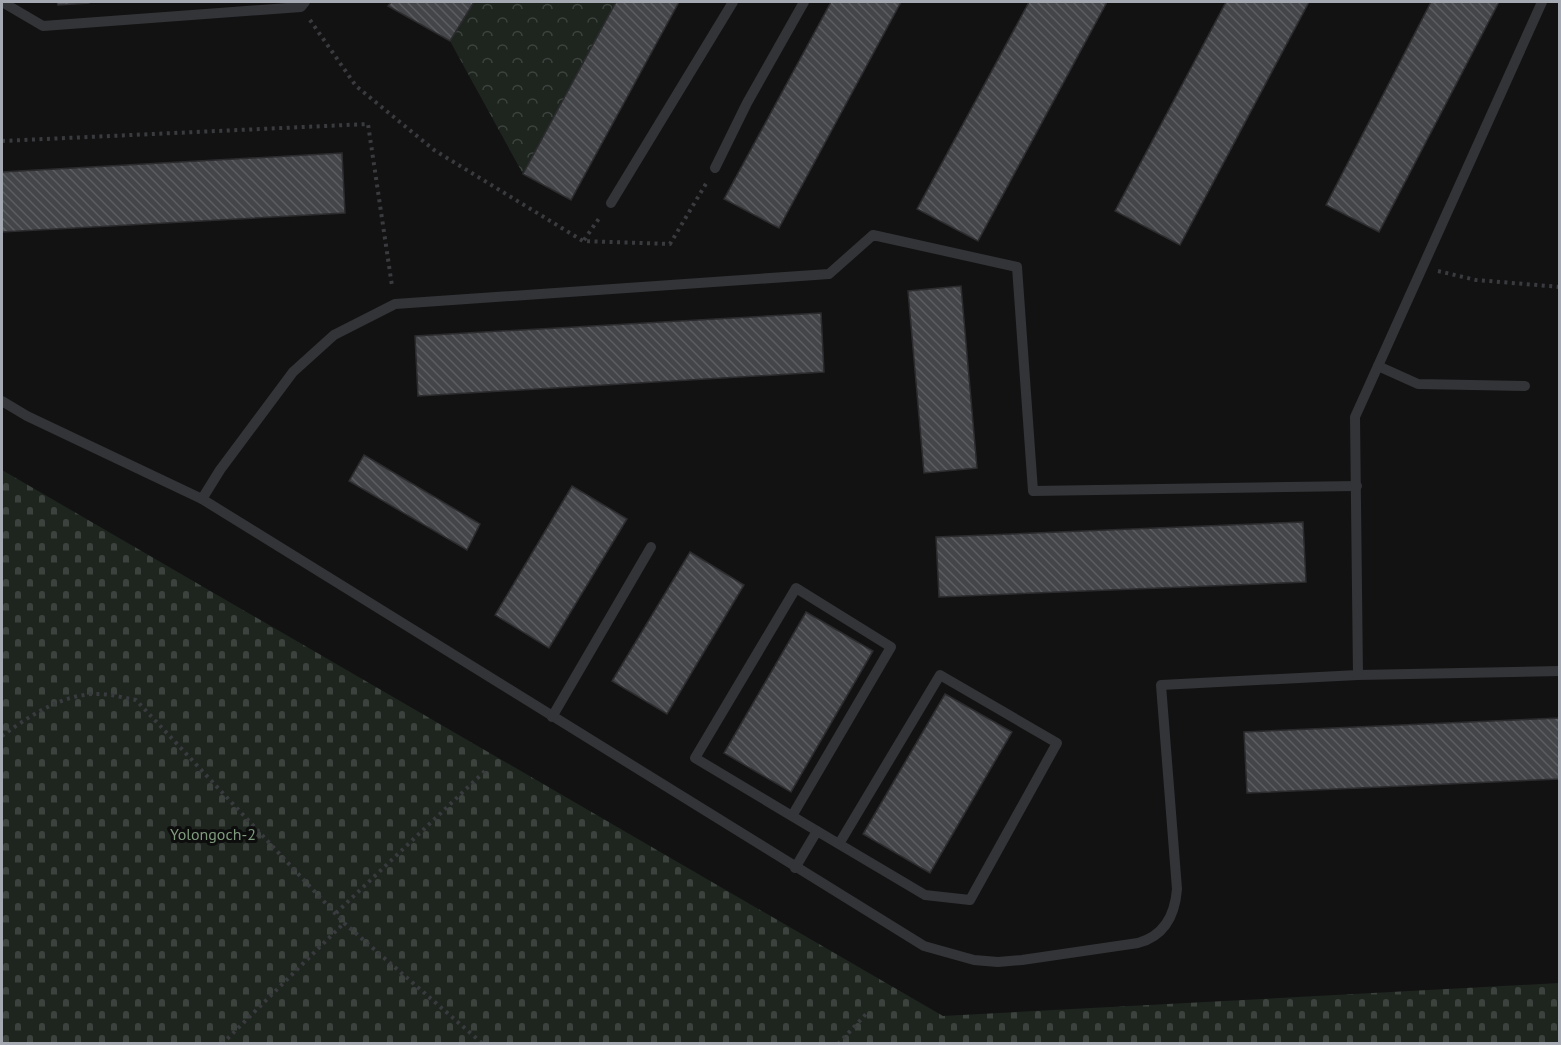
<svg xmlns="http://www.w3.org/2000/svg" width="1561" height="1045" viewBox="0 0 1561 1045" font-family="'PT Sans',sans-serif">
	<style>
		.forest { fill: url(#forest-crowns) }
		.cemetery { fill: url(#cemetery-stones) }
		.building { fill: url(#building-back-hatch); stroke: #2c2c2f; stroke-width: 1.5 }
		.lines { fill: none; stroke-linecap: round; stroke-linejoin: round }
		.path { stroke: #393b3e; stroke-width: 4; stroke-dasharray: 3 4.5; stroke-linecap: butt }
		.lane { stroke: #333437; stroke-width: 10 }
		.labels { text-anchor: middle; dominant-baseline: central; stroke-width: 6; stroke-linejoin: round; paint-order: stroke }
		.park-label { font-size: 16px; fill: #7f9b7d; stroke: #0d0d0e }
	</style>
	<defs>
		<pattern id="forest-crowns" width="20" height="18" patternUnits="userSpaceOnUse" patternTransform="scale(1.5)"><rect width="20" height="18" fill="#1e251f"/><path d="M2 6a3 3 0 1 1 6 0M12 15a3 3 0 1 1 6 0" fill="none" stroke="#3c423d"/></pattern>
		<pattern id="cemetery-stones" width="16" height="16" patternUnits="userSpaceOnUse" patternTransform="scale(1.5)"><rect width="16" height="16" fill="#1e251f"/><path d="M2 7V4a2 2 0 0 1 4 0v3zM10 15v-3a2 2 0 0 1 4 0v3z" fill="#3c423d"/></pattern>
		<pattern id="building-back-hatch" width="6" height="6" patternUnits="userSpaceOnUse" patternTransform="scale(1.5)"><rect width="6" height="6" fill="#444548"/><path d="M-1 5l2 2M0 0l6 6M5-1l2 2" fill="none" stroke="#5c5d60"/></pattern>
	</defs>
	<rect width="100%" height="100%" fill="#121213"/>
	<polygon class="forest" points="474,2 616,2 523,174 450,41"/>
	<polygon class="cemetery" points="2,470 943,1016 1559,983 1559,1043 2,1043"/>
	<g class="building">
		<polygon points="57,2 89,2 89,3 58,5"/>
		<polygon points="391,2 474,2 450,41 388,6"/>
		<polygon points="616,2 679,2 571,200 523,174"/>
		<polygon points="831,2 901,2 779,228 724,199"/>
		<polygon points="1029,2 1107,2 978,241 917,209"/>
		<polygon points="1226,2 1309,2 1180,245 1115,211"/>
		<polygon points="1431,2 1499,2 1379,232 1326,205"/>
		<polygon points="342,153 345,213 2,232 2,172"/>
		<polygon points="961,286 977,468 924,473 908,291"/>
		<polygon points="821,313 824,372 418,396 415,336"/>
		<polygon points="364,455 480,524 467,550 349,481"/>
		<polygon points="572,486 627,519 549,648 495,615"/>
		<polygon points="1303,522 1306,582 939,597 936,537"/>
		<polygon points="690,552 744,585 667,714 612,681"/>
		<polygon points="806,612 873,651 791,792 724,753"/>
		<polygon points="945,694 1012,732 930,873 863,834"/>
		<polygon points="1560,718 1560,779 1247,793 1244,732"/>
	</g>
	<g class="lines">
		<g class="path">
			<polyline points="310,20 356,86 434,150 583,241 670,244 707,182"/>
			<polyline points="2,141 368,124 392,286"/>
			<polyline points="584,240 600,217"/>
			<polyline points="1438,271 1476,280 1560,287"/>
			<path d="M2,736C29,716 64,693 99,694C111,694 124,698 136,700L344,923L483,1044"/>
			<polyline points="336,913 486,770"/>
			<polyline points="222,1044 344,923"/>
			<polyline points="838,1044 868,1012"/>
		</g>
		<g class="lane">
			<polyline points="2,2 43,26 301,7 305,2"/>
			<polyline points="715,168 747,103 804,2"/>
			<polyline points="611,203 733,2"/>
			<polyline points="1378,366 1418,384 1525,386"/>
			<path d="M2,401L27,416L202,499L924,946L974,960L998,962L1022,960L1138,943C1164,936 1175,915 1177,889L1161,685L1358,675L1560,671"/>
			<polyline points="202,499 220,470 293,372 334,335 395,304 829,274 873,235 1017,267 1033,491 1357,486"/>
			<polyline points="1358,675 1355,417 1542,2"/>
			<polyline points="552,717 651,547"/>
			<polyline points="792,816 891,647 796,588 695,758 817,831"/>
			<polyline points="795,868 817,831 925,895 970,900 1057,743 940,675 839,844"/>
		</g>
	</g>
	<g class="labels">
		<g class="park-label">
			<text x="213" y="834">Yolongoch-2</text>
		</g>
	</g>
	<rect width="1561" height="1045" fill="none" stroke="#a5aab2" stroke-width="6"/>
</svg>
